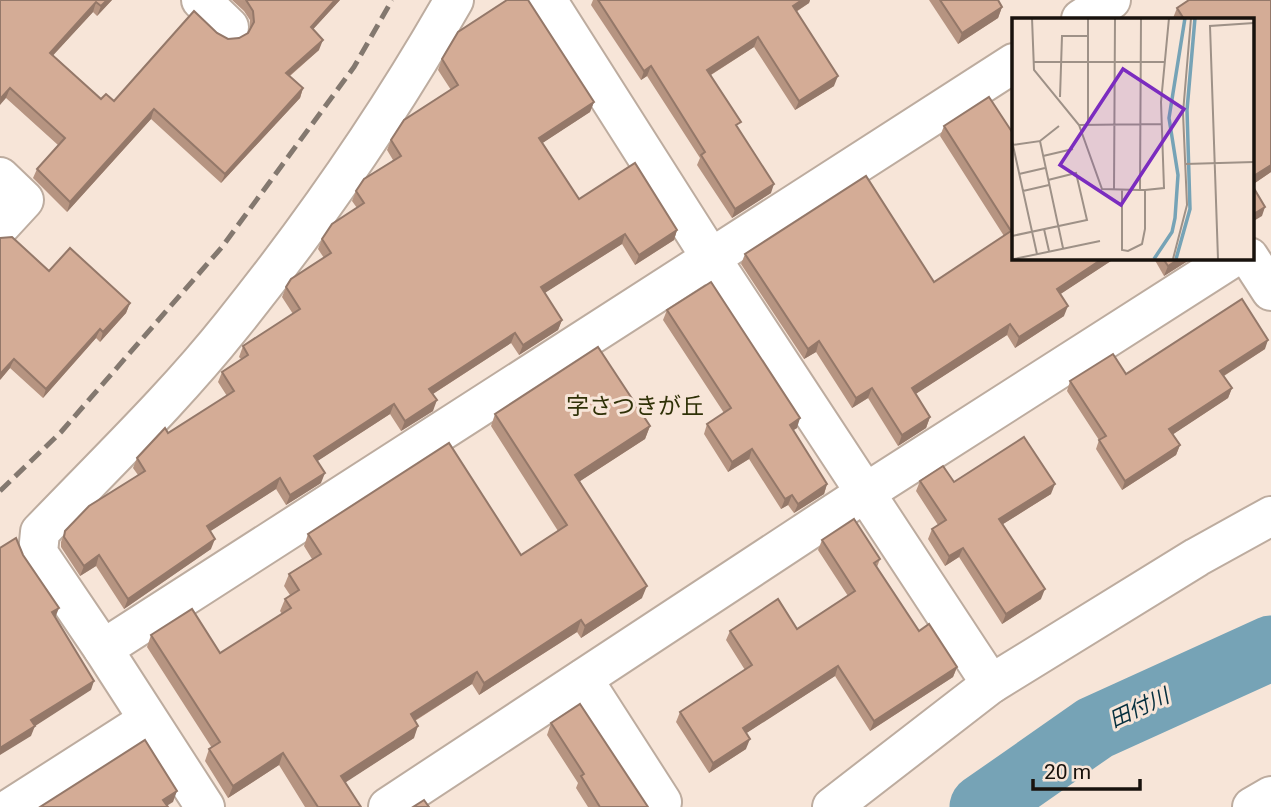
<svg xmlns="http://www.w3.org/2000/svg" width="1271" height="807" viewBox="0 0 1271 807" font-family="Roboto,'Noto Sans JP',sans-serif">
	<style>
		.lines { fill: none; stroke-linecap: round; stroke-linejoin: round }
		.river { stroke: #76a3b6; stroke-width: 65 }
		.minor-casing { stroke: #bdac9f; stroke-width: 42 }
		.minor { stroke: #fff; stroke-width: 38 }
		.rail { stroke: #83786f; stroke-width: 5; stroke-dasharray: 14 7; stroke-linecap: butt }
		.wall { fill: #b69481 }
		.shaded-wall { fill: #947869 }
		.building { fill: #d4ac96; stroke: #947869; stroke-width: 2 }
		.labels { text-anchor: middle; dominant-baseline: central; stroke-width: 6; stroke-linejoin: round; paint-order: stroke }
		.water-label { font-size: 21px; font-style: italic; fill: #052f3e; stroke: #f7e5d8 }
		.quarter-label { font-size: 23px; fill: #2f3107; stroke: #f7e5d8 }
		.inset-river { fill: none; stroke: #76a3b6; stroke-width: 3.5 }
		.inset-road { fill: none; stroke: #9e9187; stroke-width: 2 }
		.view { fill: #7b2cbf; fill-opacity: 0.15; stroke: #7b2cbf; stroke-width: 3.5 }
		.inset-edge { fill: none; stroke: #18120d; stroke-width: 3.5 }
	</style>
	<rect width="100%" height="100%" fill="#f7e5d8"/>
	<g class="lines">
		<polyline class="river" points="982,807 1095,728 1271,648"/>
		<defs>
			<g id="minor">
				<polyline points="201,0 229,27"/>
				<polyline points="547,0 711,258 991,684"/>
				<polyline points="1081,19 1111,0"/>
				<polyline points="0,177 24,200 0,226"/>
				<polyline points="1249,257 1271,291"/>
				<polyline points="103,649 1014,63"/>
				<polyline points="583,679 662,802"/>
				<polyline points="12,807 148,720"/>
				<path d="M205,807L103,649L38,553L40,532C105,464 174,398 232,325C314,223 389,114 454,0"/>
				<polyline points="388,807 865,493 1234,257"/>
				<polyline points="832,807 991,684 1197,557 1271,516"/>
				<polyline points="1252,807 1271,796"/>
			</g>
		</defs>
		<use href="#minor" class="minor-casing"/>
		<use href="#minor" class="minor"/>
		<polyline class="rail" points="0,491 61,432 222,247 354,67 392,0"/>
	</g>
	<g class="wall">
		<polygon points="0,0 112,0 97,16 93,12 53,55 101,99 114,101 217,33 228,39 239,38 248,33 250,29 250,20 244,11 232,0 340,0 313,29 319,50 290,76 303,88 300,98 221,183 151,119 67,212 33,178 37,169 58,145 6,98"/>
		<polygon points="593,0 810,0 809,3 796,12 834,86 795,110 754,47 711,75 771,193 732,218 697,165 700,158 647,76 641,80 591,5"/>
		<polygon points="929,0 998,0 1002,7 998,18 958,44"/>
		<polygon points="1271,0 1271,172 1252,185 1252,19 1175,19 1173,18 1177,8"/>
		<polygon points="442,59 594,102 590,112 542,143 579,199 677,230 674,240 635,265 622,244 544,293 562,320 558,330 519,355 511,343 433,394 433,411 401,431 390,414 317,461 321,483 286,505 276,489 210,531 211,549 124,609 96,566 80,576 61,547 61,542 65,531 138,475 133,468 137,458 168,433 227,396 218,382 222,372 241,359 239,357 243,346 293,314 282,297 286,287 324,258 318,249 322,239 357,208 352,201 356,191 393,160 387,150 391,140 451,90 438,70"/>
		<polygon points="944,126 1014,135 1014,257 1117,257 1060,294 1064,316 1015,348 1007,335 915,394 930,417 926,428 898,446 868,398 852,408 816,352 804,359 741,264 745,254 934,282 1004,236 940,136"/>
		<polygon points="1153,257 1194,257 1164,276"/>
		<polygon points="49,271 130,303 126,313 100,342 96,338 43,398 10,368 0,380"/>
		<polygon points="667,310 797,428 793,430 827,484 824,494 794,513 788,505 781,509 749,459 728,472 704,434 707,424 724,413 663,320"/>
		<polygon points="1265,349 1224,376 1232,388 1228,398 1173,434 1180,445 1176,455 1122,490 1096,449 1099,440 1067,391 1070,381 1126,374"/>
		<polygon points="495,414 650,426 645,439 580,481 642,598 581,638 577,632 479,695 472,684 415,721 414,738 345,782 361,807 305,807 279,765 228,798 205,761 209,749 212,748 147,647 151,635 220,653 282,614 280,611 285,599 290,595 284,586 289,574 312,559 304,546 308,534 521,555 558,531 491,426"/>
		<polygon points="920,481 954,482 1051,494 1003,524 1041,599 1002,624 959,557 945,566 928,539 932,529 938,525 916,491"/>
		<polygon points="822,540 880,559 877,567 919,631 957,667 953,677 870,731 835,676 746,733 746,749 709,773 676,722 680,712 745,670 726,640 730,631 797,629 848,596 818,550"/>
		<polygon points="551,723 648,807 588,807 576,788 578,783 547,735"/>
	</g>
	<g class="shaded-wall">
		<polygon points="107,0 112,0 97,16 101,6"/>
		<polygon points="335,0 340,0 307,36 311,27"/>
		<polygon points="802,0 810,0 809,3 789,16 793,6"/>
		<polygon points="96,2 93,12 47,62 50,53"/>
		<polygon points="1002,7 998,18 958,44 962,33"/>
		<polygon points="758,37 754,47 704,79 707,70"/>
		<polygon points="323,40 319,50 282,82 286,73"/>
		<polygon points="651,66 647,76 641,80 644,71"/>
		<polygon points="838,76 834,86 795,110 799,101"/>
		<polygon points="10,88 6,98 0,105 0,99"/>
		<polygon points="303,88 300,98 221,183 225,174"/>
		<polygon points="594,102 590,112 535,148 539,138"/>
		<polygon points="154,109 151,119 67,212 70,202"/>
		<polygon points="1271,165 1271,172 1252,185 1252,177"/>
		<polygon points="774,184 771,193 732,218 735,209"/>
		<polygon points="1265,207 1262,216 1252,222 1252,215"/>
		<polygon points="677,230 674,240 635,265 639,255"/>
		<polygon points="625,234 622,244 537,298 541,287"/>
		<polygon points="1105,257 1117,257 1053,299 1057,289"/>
		<polygon points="1182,257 1194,257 1164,276 1168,266"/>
		<polygon points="130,303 126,313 100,342 103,332"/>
		<polygon points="1068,306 1064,316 1015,348 1019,337"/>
		<polygon points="562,320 558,330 519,355 523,345"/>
		<polygon points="1010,324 1007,335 908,399 912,388"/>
		<polygon points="100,329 96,338 43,398 46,389"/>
		<polygon points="515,333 511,343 425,399 429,389"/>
		<polygon points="1268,340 1265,349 1217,380 1220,371"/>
		<polygon points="819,341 816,352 804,359 808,349"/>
		<polygon points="14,359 10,368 0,380 0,374"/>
		<polygon points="872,388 868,398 852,408 856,398"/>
		<polygon points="1232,388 1228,398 1166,439 1169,429"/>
		<polygon points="437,400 433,411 401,431 405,421"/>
		<polygon points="394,404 390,414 310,466 314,456"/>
		<polygon points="930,417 926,428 898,446 902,435"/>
		<polygon points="800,418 797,428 786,435 790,425"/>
		<polygon points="650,426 645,439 571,487 575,475"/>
		<polygon points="1180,445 1176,455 1122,490 1125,481"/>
		<polygon points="752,449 749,459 728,472 732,462"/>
		<polygon points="325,473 321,483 286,505 290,495"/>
		<polygon points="280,478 276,489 203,536 207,526"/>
		<polygon points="827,484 824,494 794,513 798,504"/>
		<polygon points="1055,484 1051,494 995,529 999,519"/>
		<polygon points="792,495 788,505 781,509 785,499"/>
		<polygon points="215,539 211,549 124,609 128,599"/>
		<polygon points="963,548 959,557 945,566 949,556"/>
		<polygon points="99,555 96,566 80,576 84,566"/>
		<polygon points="647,586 642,598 581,638 585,626"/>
		<polygon points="1045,589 1041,599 1002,624 1006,614"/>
		<polygon points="59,608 55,618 52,612"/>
		<polygon points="581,620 577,632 479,695 484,683"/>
		<polygon points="838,666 835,676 739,738 743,728"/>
		<polygon points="957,667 953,677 870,731 874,721"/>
		<polygon points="477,672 472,684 406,726 411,714"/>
		<polygon points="94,681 91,690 29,730 35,726 31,736 0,755 0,748 31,720"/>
		<polygon points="418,726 414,738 337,788 341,776"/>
		<polygon points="750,739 746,749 709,773 713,763"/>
		<polygon points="283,753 279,765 228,798 233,786"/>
		<polygon points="177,791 173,802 165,807 163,800"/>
	</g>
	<g class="building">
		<polygon points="0,0 107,0 101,6 96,2 50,53 101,99 106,94 114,101 194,11 217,33 228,39 239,38 248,33 254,22 253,11 246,0 335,0 311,27 323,40 286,73 303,88 225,174 154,109 70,202 37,169 65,138 10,88 0,99"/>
		<polygon points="507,0 528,0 594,102 539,138 579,199 635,163 677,230 639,255 625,234 541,287 562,320 523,345 515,333 429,389 437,400 405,421 394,404 314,456 325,473 290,495 280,478 207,526 215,539 128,599 99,555 84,566 64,537 65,531 89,506 145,471 137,458 165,428 168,433 234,391 222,372 248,355 243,346 300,309 286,287 291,279 331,253 322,239 332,224 364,203 356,191 364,179 401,156 391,140 404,120 458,85 442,59 458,32"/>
		<polygon points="598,0 802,0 793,6 838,76 799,101 758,37 707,70 741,122 736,125 774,184 735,209 701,155 705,152 651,66 644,71"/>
		<polygon points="940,0 998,0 1002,7 962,33"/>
		<polygon points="1189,0 1271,0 1271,165 1252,177 1252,19 1184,19 1177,8"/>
		<polygon points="989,97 1014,135 1014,257 1105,257 1057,289 1068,306 1019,337 1010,324 912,388 930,417 902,435 872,388 856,398 819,341 808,349 745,254 866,176 934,282 1011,231 944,126"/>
		<polygon points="1252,185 1265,207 1252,215"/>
		<polygon points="12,237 49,271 70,248 130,303 103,332 100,329 46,389 14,359 0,374 0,238"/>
		<polygon points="1162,257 1182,257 1168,266"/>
		<polygon points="711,282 800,418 790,425 827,484 798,504 792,495 785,499 752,449 732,462 707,424 731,408 667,310"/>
		<polygon points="1242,299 1268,340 1220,371 1232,388 1169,429 1180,445 1125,481 1099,440 1106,436 1070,381 1113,354 1126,374"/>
		<polygon points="598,347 650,426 575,475 647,586 585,626 581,620 484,683 477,672 411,714 418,726 341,776 361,807 318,807 283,753 233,786 209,749 220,742 151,635 192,609 220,653 291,608 285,599 299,590 289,574 321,554 308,534 449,443 521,555 567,525 495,414"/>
		<polygon points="1024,437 1055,484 999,519 1045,589 1006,614 963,548 949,556 932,529 946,520 920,481 943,466 954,482"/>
		<polygon points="854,519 880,559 874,563 919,631 929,624 957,667 874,721 838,666 743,728 750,739 713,763 680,712 752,665 730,631 778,599 797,629 855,591 822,540"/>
		<polygon points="16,538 23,555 59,608 52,612 94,681 31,720 35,726 0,748 0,548"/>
		<polygon points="580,704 648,807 600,807 581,776 584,774 551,723"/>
		<polygon points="145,740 177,791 163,800 168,807 40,807"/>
		<polygon points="424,800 429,807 413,807"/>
	</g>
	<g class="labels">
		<g class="water-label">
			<text transform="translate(1139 708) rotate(-25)">田付川</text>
		</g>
		<g class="quarter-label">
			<text x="635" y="406">字さつきが丘</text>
		</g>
	</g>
	<g transform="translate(1012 18)">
		<rect width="242" height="242" fill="#f7e5d8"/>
		<path class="inset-river" d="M142,241L160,214L163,200L166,157L157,100L173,0M164,241L178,191L175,92L183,0"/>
		<path class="inset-road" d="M20,0L22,52L67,107L90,171L128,172M22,44H153M48,79L50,18H76M76,106V0M67,107L149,106M0,123L25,236M28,123L47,108M0,127L28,123L51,230M31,138L61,131M173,146L242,144M7,156L33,150M102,172L103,0M110,172V232L116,233L130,226L133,211V172H128L129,0M133,172L152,170L149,84L157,0M11,173L37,167M32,211L37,233M0,218L75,202L64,155L36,162M2,241L88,223M161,241L175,187L171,95L179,0M206,241L198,8L242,5"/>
		<path class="view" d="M111,51L172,91L109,187L48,147Z"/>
		<rect width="242" height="242" class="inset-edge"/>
	</g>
	<path d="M1033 779v10h107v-10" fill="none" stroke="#18120d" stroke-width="3.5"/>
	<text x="1044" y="779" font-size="21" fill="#18120d" stroke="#f7e5d8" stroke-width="5" paint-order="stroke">20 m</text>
</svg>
